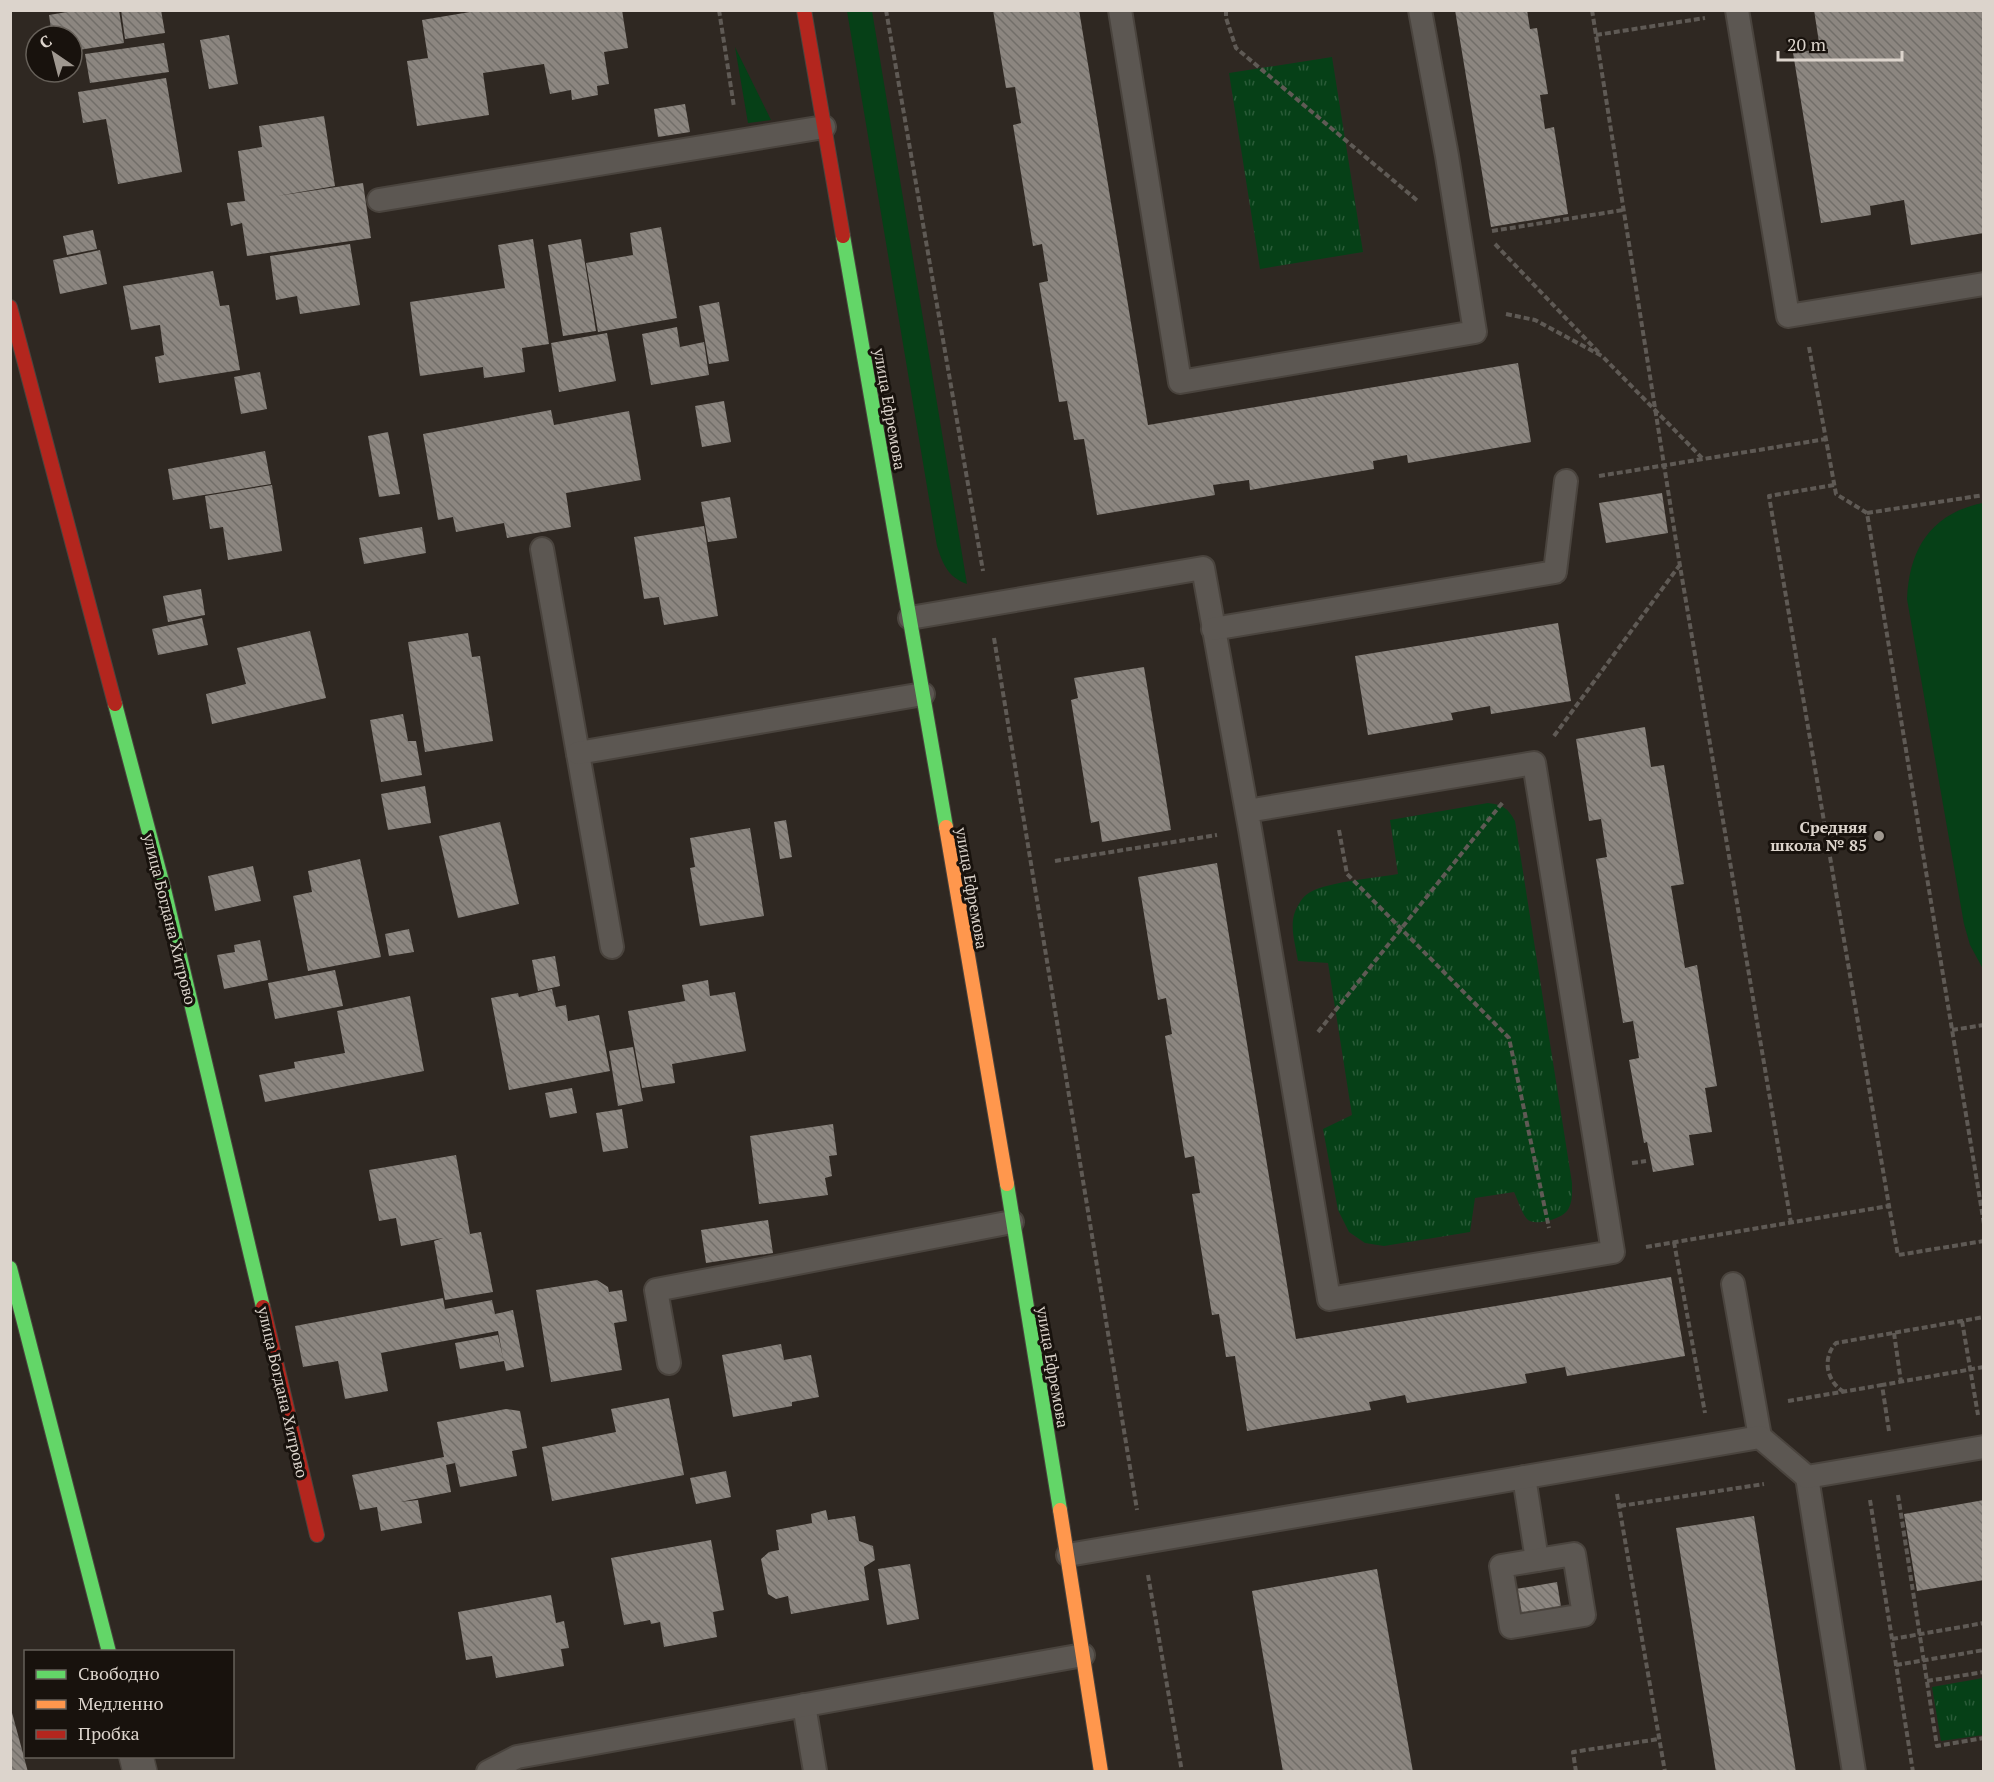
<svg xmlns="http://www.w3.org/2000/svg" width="1994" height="1782" viewBox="0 0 1994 1782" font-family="'PT Serif',serif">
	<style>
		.grass { fill: #064017 }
		.park { fill: url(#park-tufts) }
		.building { fill: url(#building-back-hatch) }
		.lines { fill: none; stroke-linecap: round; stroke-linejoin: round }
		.lane-casing { stroke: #4a443e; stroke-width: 26 }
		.street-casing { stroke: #4a443e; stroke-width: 36 }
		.fast-casing { stroke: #4a443e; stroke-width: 16 }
		.slow-casing { stroke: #4a443e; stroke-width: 16 }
		.jam-casing { stroke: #4a443e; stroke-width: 16 }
		.path { stroke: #5f5a55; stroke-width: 4; stroke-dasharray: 6 3; stroke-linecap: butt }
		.lane { stroke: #5c5752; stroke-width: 22 }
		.street { stroke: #5c5752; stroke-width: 33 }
		.fast { stroke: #63d668; stroke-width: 14 }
		.slow { stroke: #ff974d; stroke-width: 14 }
		.jam { stroke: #b3261e; stroke-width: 14 }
		.poi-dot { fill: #9f9890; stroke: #18120d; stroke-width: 2 }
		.labels { text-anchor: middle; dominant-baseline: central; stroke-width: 6; stroke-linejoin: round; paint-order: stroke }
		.street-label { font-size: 16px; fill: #dcd4cc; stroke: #18120d }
		.poi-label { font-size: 16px; font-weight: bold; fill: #dcd4cc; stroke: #18120d; text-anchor: end }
	</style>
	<defs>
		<pattern id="park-tufts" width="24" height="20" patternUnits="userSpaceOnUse" patternTransform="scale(1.5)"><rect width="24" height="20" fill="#064017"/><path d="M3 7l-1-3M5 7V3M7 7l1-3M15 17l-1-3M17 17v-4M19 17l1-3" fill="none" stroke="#2a5b38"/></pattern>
		<pattern id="building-back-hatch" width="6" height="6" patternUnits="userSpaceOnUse" patternTransform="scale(1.5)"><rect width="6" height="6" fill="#8c8680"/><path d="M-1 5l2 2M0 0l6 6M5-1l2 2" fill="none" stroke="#726e69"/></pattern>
	</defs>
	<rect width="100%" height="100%" fill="#2f2822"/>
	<g class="grass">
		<path d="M847,11H872L967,584C948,577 943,565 937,546Z"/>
		<polygon points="735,47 771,120 748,123"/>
		<path d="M1983,503H1984L1983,969L1970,945L1964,924L1907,599C1909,548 1932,513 1983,503Z"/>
	</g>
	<g class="park">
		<polygon points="1332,57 1363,252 1260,269 1229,73"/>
		<path d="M1488,803C1503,805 1508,808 1515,821L1572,1183C1572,1193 1573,1203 1567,1211C1561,1219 1534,1227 1527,1219C1521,1212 1518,1200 1514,1192L1475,1198L1470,1232L1384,1246L1365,1243L1349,1232L1338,1210L1323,1129L1352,1115L1328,963L1298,961C1296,947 1290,929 1294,915C1296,908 1301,899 1306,895C1321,882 1377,878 1398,874L1390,820Z"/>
		<polygon points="1983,1678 1983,1735 1941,1741 1932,1687"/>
	</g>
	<g class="building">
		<polygon points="79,10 119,10 124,43 72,51 72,36 52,36 49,15"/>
		<polygon points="121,10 161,10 165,33 125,39"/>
		<polygon points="482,10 622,10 628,48 604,52 609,84 597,86 598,95 572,100 571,90 550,94 544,64 483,73 489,115 417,126 407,61 428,58 422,20"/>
		<polygon points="993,10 1079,10 1148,425 1518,363 1531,442 1408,463 1407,455 1373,461 1374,469 1250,490 1249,480 1213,485 1215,495 1097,515 1084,439 1074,440 1067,401 1059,402 1039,283 1048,281 1042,244 1033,246 1013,125 1021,123 1015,87 1006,88"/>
		<polygon points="1455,10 1527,10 1530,29 1537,28 1548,94 1540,95 1545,129 1554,127 1568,214 1491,227"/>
		<polygon points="1814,10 1984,10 1984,233 1911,245 1904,200 1870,206 1871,215 1821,223 1793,53 1820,49"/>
		<polygon points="229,35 238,84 209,89 200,40"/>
		<polygon points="164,43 169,72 90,83 85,54"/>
		<polygon points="166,78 182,172 118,184 106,119 83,123 78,92"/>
		<polygon points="685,104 690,132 658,137 654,109"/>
		<polygon points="324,116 335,186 277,196 363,183 371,238 247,256 242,223 231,226 227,203 245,201 238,151 262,147 259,126"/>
		<polygon points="661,227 677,318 598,332 586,263 633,255 630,233"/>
		<polygon points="93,230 97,249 67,255 63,236"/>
		<polygon points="533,239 549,344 522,348 525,372 484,378 483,367 420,376 410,302 505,288 498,245"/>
		<polygon points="581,239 596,331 563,336 548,245"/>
		<polygon points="350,244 360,305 300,314 297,296 276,300 270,256"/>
		<polygon points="100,250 107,284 60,294 53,260"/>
		<polygon points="213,271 220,306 229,305 240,370 159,383 155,357 164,355 160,325 131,330 123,286"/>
		<polygon points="719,302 729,361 709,364 699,306"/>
		<polygon points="677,327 680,347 704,342 709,375 651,385 642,334"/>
		<polygon points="607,333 616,381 559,392 551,343"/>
		<polygon points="260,372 267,409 241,414 234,377"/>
		<polygon points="724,401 731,442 702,447 695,406"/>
		<polygon points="551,410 554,425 629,411 641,480 566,493 571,527 507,538 504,523 456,532 453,517 438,520 423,434"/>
		<polygon points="388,432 400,494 379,497 368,436"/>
		<polygon points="265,451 271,484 173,500 168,469"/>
		<polygon points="272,485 282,551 228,560 223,527 210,529 205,496"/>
		<polygon points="1662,493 1668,533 1606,543 1599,503"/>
		<polygon points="730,497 737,538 708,542 701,502"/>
		<polygon points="704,526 718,616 664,625 659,597 644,599 634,537"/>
		<polygon points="422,527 426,553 364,564 359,538"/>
		<polygon points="201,589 205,615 168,622 163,596"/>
		<polygon points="202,618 208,645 158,655 152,629"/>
		<polygon points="1558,623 1571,701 1491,714 1490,706 1451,713 1453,720 1368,735 1355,656"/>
		<polygon points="310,631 326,698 212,724 206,694 246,684 237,648"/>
		<polygon points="468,633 472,657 480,656 493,741 425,752 408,642"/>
		<polygon points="1144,667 1171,830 1102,842 1099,821 1091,823 1071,700 1078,698 1074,678"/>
		<polygon points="403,714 408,741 416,741 422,775 381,782 370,720"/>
		<polygon points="1645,727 1651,767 1664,765 1684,884 1671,886 1685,968 1697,965 1717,1086 1705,1088 1712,1132 1689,1135 1694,1165 1653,1172 1647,1142 1644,1143 1629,1060 1639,1058 1633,1021 1623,1023 1596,859 1607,857 1601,819 1589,821 1576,739"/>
		<polygon points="425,786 431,823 388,830 381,794"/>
		<polygon points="786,820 792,857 780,859 774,822"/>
		<polygon points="500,822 519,904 458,918 439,836"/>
		<polygon points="750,828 764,916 700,926 690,868 695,867 690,838"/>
		<polygon points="360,859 381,957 308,971 293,896 312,892 308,871"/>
		<polygon points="1217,863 1296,1339 1671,1277 1685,1356 1567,1376 1565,1367 1525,1374 1527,1383 1407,1403 1405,1395 1369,1402 1371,1410 1247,1431 1235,1356 1226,1357 1219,1314 1212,1315 1192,1194 1200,1193 1194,1156 1185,1158 1165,1036 1172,1034 1166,998 1158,1000 1138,877"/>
		<polygon points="253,866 261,901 215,911 208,876"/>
		<polygon points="409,929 414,952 389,956 385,934"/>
		<polygon points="260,940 268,980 224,989 217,955 235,952 234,945"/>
		<polygon points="555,956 560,986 538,991 532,960"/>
		<polygon points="335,970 343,1006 275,1019 268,983"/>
		<polygon points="708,980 710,996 735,992 746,1051 672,1064 675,1083 642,1088 628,1011 685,1001 682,985"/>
		<polygon points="552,989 556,1007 566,1005 568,1021 599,1015 610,1071 509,1090 491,998 518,993 519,997"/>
		<polygon points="410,996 424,1071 265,1102 259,1075 295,1068 294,1062 345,1053 337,1011"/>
		<polygon points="633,1047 643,1101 618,1106 609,1051"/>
		<polygon points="572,1088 577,1113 550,1118 545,1093"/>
		<polygon points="622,1109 628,1148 603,1152 596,1113"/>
		<polygon points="833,1124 837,1155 829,1156 832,1176 825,1178 828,1195 759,1204 750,1136"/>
		<polygon points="456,1155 470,1234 481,1232 493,1292 445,1300 434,1241 443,1238 401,1246 396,1218 379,1221 369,1170"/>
		<polygon points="768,1220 773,1253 706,1263 701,1230"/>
		<polygon points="597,1280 608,1287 609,1292 622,1290 627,1321 614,1323 622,1370 551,1382 536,1290"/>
		<polygon points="443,1298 445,1309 492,1300 495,1314 513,1310 524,1367 506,1371 504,1361 460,1369 455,1343 498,1335 503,1358 498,1331 381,1353 388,1391 345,1399 338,1361 303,1367 295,1326"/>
		<polygon points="781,1344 784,1360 811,1355 819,1397 792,1402 792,1406 733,1417 722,1355"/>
		<polygon points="669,1398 684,1475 552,1501 542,1447 616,1432 611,1409"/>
		<polygon points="506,1409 520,1411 527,1448 512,1451 517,1476 460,1487 455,1463 446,1465 451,1492 400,1502 418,1500 422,1523 381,1531 377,1507 360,1510 352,1475 444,1457 437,1422"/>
		<polygon points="726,1471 731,1497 696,1504 690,1478"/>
		<polygon points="1984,1500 1984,1580 1917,1591 1904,1514"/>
		<polygon points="826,1510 828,1520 855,1516 859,1541 873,1546 875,1560 864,1567 869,1600 791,1614 788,1596 776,1599 768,1594 761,1559 769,1552 779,1550 776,1530 812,1523 811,1514"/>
		<polygon points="1754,1516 1764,1577 1796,1772 1716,1772 1676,1528"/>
		<polygon points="711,1540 724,1610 713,1612 717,1637 664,1647 660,1622 651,1624 650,1620 624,1625 611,1558"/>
		<polygon points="910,1564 919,1619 887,1625 878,1569"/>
		<polygon points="1377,1569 1413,1772 1283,1772 1252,1591"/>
		<polygon points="1557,1582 1562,1613 1521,1619 1516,1589"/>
		<polygon points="551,1595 556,1623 564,1621 569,1648 561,1649 564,1666 496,1678 492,1656 466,1660 458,1612"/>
		<polygon points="10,1709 11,1709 28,1772 10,1772"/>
	</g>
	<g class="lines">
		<defs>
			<g id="lane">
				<polyline points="1120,10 1180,382 1475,332 1447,156 1420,10"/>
				<polyline points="1737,10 1788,316 1984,284"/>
				<polyline points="379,200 824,127"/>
				<polyline points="542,549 612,947"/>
				<polyline points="910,618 1203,568 1250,829 1329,1299 1613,1252 1534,763 1247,811"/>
				<polyline points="1213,629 1555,572 1566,481"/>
				<polyline points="578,753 923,694"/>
				<polyline points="1733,1284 1760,1437"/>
				<polyline points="669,1363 656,1290 1012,1222"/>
				<polyline points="1524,1477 1537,1560"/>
				<polyline points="1807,1477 1854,1772"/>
				<polygon points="1574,1554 1584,1615 1511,1627 1501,1566"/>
				<polyline points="1068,1555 1760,1437 1807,1477 1984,1447"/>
				<polyline points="804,1705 815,1771"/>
				<polyline points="488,1772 517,1757 1083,1655"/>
			</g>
			<polyline id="street" points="136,1756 140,1772"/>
			<g id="fast">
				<polyline points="843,236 946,827"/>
				<polyline points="115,704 164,889 263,1307"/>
				<polyline points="1007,1184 1060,1510"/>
				<polyline points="10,1268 109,1652"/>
			</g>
			<g id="slow">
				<polyline points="946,827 1007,1184"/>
				<polyline points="1060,1510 1101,1772"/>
			</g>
			<g id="jam">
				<polyline points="804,10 843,236"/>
				<polyline points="10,307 115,704"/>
				<polyline points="263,1307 317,1535"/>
			</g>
		</defs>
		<use href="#lane" class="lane-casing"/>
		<use href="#street" class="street-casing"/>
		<use href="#fast" class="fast-casing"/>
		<use href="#slow" class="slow-casing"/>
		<use href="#jam" class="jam-casing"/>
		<g class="path">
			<polyline points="719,10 734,107"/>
			<polyline points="886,10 983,571"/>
			<polyline points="1226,10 1226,18 1236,48 1419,202"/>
			<polyline points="1592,10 1680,566 1791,1223"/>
			<polyline points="1596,35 1705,18"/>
			<polyline points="1492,231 1623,210"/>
			<polyline points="1495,244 1600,354"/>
			<polyline points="1506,314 1535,320 1602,356 1702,458"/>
			<polyline points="1809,347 1836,494 1867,513 1984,1224"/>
			<polyline points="1599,476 1826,439"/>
			<polyline points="1834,485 1769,496 1889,1206"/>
			<polyline points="1867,513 1984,495"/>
			<polyline points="994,638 1137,1510"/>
			<polyline points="1554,736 1679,566"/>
			<polyline points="1339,830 1347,874 1509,1038 1549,1228"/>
			<polyline points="1055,861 1217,835"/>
			<polyline points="1952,1030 1984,1025"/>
			<polyline points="1318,1032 1503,802"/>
			<polyline points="1632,1163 1646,1161"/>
			<polyline points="1674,1242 1705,1413"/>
			<polyline points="1646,1247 1889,1206 1898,1255 1984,1241"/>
			<polyline points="1962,1321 1978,1415"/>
			<polyline points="1894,1333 1901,1382"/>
			<path d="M1844,1392C1826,1381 1822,1358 1836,1343L1984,1317"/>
			<polyline points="1788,1401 1882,1385"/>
			<polyline points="1889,1431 1882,1385 1984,1367"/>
			<polyline points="1617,1494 1665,1772"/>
			<polyline points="1898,1495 1937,1746 1984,1738"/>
			<polyline points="1870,1500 1913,1772"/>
			<polyline points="1620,1506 1764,1484"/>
			<polyline points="1148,1575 1182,1772"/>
			<polyline points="1892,1639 1984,1623"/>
			<polyline points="1896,1665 1984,1650"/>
			<polyline points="1927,1681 1984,1672"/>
			<polyline points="1576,1772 1573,1752 1659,1739"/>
		</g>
		<use href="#lane" class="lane"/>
		<use href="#street" class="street"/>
		<use href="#fast" class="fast"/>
		<use href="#slow" class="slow"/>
		<use href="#jam" class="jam"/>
	</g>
	<circle class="poi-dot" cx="1879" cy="836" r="6"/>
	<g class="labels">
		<g class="street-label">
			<text transform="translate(890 409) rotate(80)">улица Ефремова</text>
			<text transform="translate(972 888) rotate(80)">улица Ефремова</text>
			<text transform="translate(170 919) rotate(76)">улица Богдана Хитрово</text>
			<text transform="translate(1053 1367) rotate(80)">улица Ефремова</text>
			<text transform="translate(283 1392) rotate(77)">улица Богдана Хитрово</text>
		</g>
		<g class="poi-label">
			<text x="1867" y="827">Средняя<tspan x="1867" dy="18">школа № 85</tspan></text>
		</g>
	</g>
	<rect width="1994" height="1782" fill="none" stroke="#dcd4cc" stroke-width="24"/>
	<rect x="24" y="1650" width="210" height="108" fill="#18120d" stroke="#666059" stroke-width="1.5"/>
	<rect x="36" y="1670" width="30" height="9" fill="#63d668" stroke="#666059" stroke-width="1.5"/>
	<text x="78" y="1680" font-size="18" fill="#dcd4cc">Свободно</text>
	<rect x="36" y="1700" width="30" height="9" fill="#ff974d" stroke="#666059" stroke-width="1.5"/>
	<text x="78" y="1710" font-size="18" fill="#dcd4cc">Медленно</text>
	<rect x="36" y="1730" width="30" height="9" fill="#b3261e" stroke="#666059" stroke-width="1.5"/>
	<text x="78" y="1740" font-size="18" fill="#dcd4cc">Пробка</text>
	<g transform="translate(54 54) rotate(325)"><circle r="28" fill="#18120d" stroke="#666059" stroke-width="1.5"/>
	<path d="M0-4.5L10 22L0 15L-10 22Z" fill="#9f9890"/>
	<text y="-9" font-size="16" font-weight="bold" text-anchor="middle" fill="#dcd4cc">С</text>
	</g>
	<path d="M1778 51v9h124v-9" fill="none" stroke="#dcd4cc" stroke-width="3"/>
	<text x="1787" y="51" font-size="18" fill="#dcd4cc" stroke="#18120d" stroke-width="4.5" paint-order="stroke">20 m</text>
</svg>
